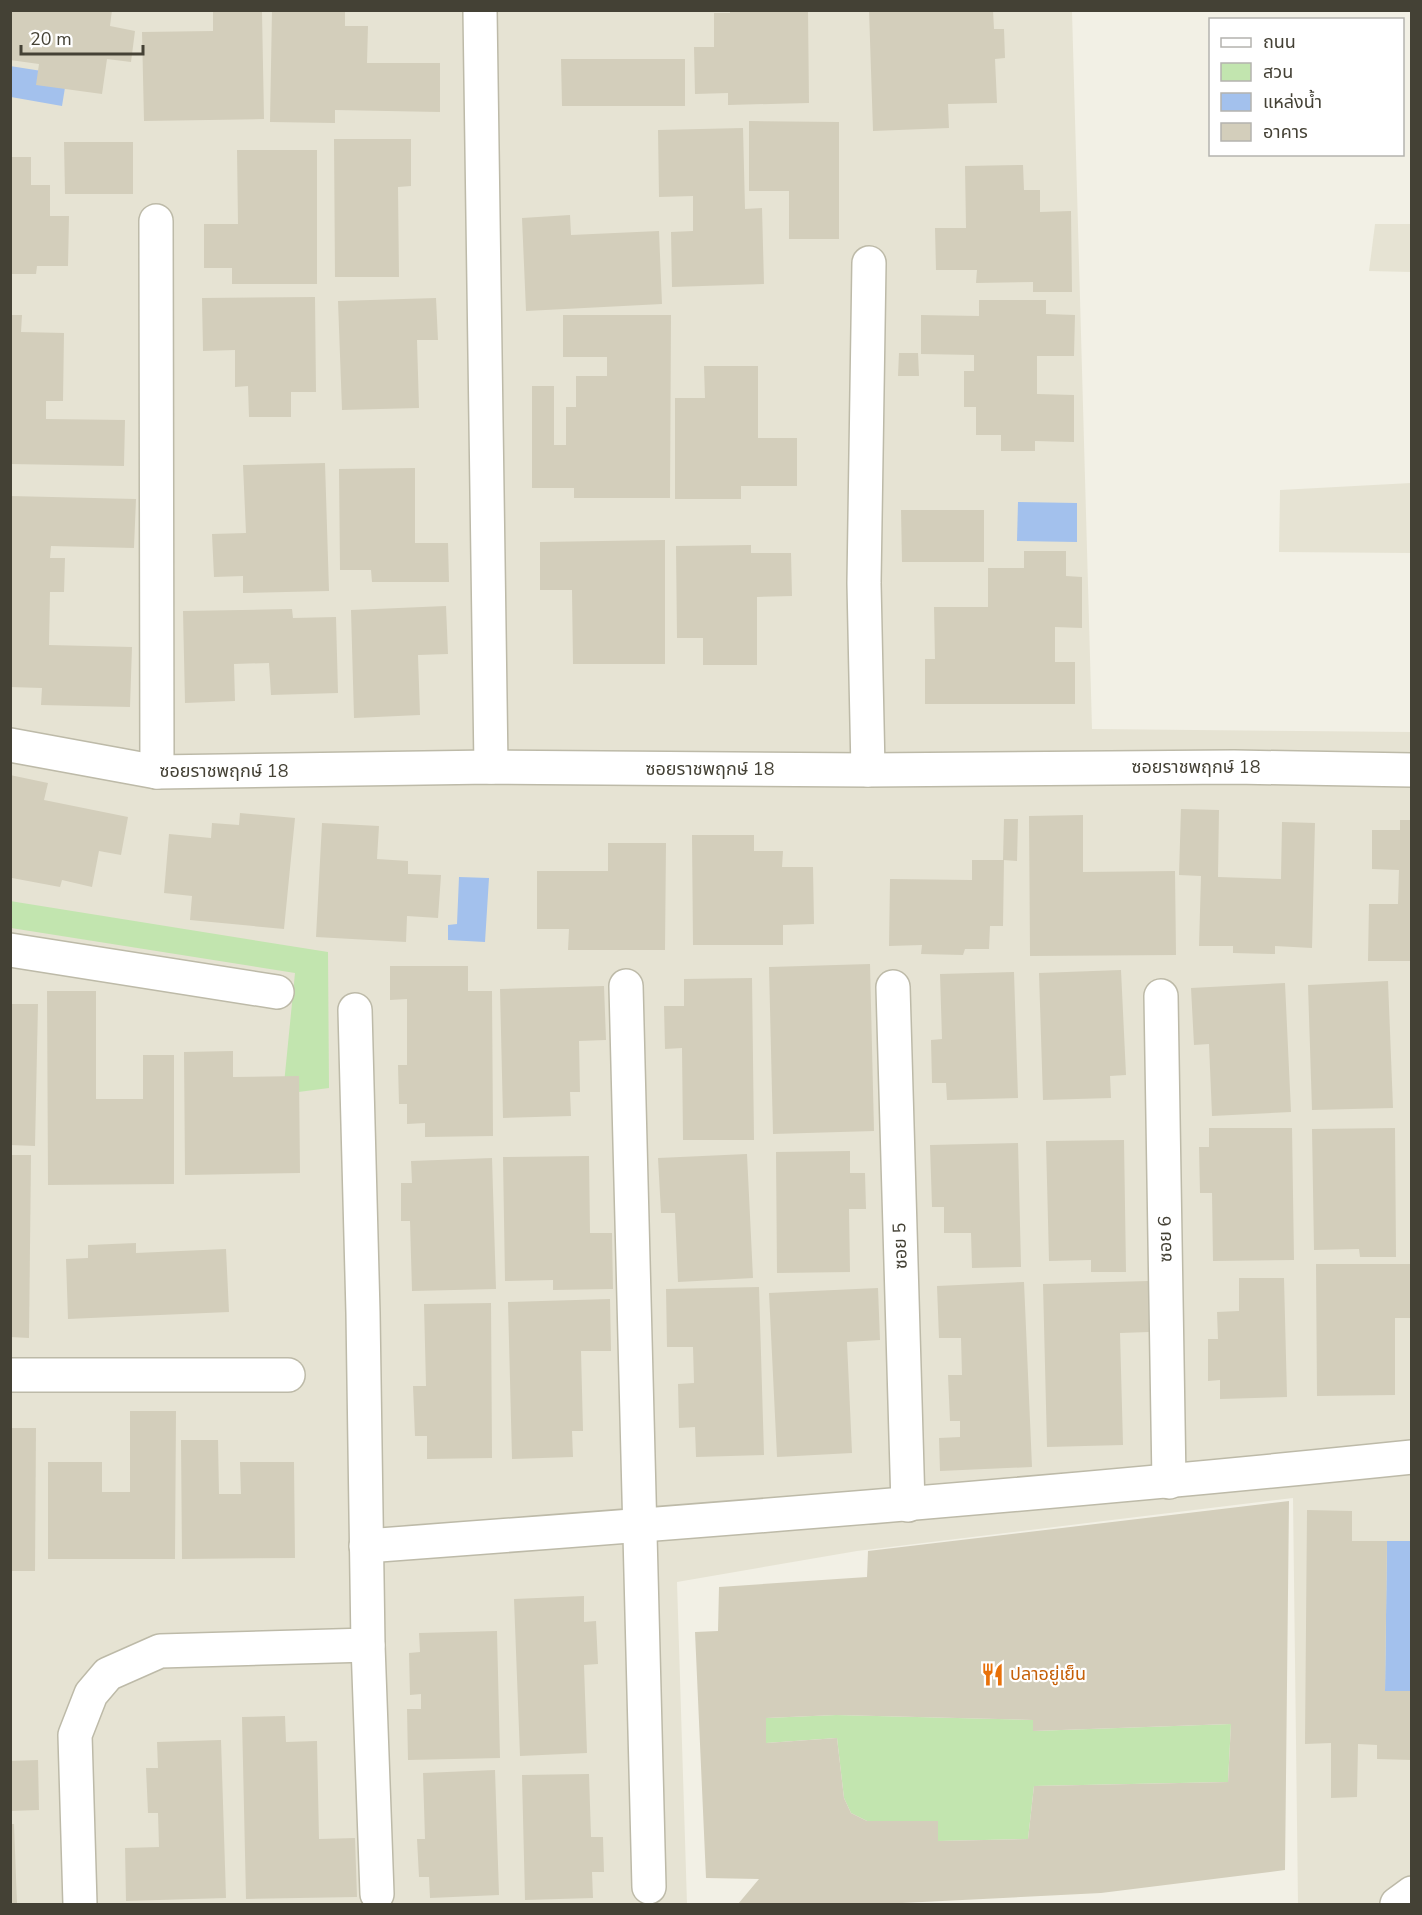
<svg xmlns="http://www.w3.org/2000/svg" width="1422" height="1915" viewBox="0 0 1422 1915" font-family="'Nunito Sans','Noto Sans Thai',sans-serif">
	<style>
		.residential { fill: #e6e3d3 }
		.green { fill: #c2e5af }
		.water { fill: #a3c1ed }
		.building { fill: #d3cebb; fill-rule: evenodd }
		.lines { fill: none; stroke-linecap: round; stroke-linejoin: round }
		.minor-casing { stroke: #bdbaa8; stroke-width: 36 }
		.minor { stroke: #fff; stroke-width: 33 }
		.labels { text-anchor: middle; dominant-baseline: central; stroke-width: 4.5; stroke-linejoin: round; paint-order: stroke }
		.street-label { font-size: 18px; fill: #444135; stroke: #fff }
		.food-label { font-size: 18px; fill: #c56008; stroke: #fff; text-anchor: start }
	</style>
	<rect width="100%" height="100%" fill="#f2f0e5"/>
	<g class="residential">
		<polygon points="11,11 1072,11 1092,729 1411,732 1411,1904 1298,1904 1293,1498 857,1551 677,1582 687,1904 11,1904"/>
		<polygon points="1375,224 1411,224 1411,272 1369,271"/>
		<polygon points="1411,483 1411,553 1279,552 1280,490"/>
	</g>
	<g class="green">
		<polygon points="10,901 328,952 329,1088 283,1094 295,973 11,928"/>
		<polygon points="836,1715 1033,1720 1033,1731 1231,1724 1228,1782 1034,1786 1028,1839 938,1841 938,1821 867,1821 851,1813 844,1798 837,1738 766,1743 766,1718"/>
	</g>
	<g class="water">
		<polygon points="10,66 67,75 62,106 11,97"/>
		<polygon points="1018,502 1077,503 1077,542 1017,541"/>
		<polygon points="459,877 489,878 485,942 448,940 448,925 457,924"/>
		<polygon points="1387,1541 1411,1541 1411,1691 1385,1691"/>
	</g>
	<g class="building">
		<polygon points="10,10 112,10 110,26 135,31 131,62 107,59 102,94 36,85 39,64 10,60"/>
		<polygon points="272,10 345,10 345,26 368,26 367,63 440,63 440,112 335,110 335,123 270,122"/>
		<polygon points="730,10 808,10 809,103 728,105 728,93 695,94 694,47 714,47 714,13 730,13"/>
		<polygon points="869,10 993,10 994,29 1004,29 1005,58 995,59 997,103 948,104 949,128 873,131"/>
		<polygon points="213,12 262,12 264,119 144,121 142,32 213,31"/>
		<polygon points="561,59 685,59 685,106 562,106"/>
		<polygon points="749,121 839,122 839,239 789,239 789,191 749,191"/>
		<polygon points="743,128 745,209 762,208 764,284 672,287 671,232 693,231 693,196 659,197 658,130"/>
		<polygon points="334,139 411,139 411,186 398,187 399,277 335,277"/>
		<polygon points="64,142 133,142 133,194 65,194"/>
		<polygon points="237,150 317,150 317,284 232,284 232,268 204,268 204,224 238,224"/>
		<polygon points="10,157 31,157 31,185 50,185 50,216 69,216 68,266 37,266 36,274 10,274"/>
		<polygon points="1023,165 1024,190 1040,190 1040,212 1071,211 1072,292 1033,292 1033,282 976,283 977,270 936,270 935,228 966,228 965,166"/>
		<polygon points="570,215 571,235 659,231 662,304 526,311 522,218"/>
		<polygon points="315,297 316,392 291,392 291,417 249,417 248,386 235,387 235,350 203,351 202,298"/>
		<polygon points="436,298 438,340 417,340 419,408 342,410 338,301"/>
		<polygon points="979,300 1046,300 1046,314 1075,315 1074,356 1037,356 1037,394 1074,395 1074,442 1035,441 1035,451 1001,451 1001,435 976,435 976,407 964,407 964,371 974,371 974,355 921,354 921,315 979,316"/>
		<polygon points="10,315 22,315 21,332 64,333 63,401 46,401 46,419 125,420 124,466 10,464"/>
		<polygon points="563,315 671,315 670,498 574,498 574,488 532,488 532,386 554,386 554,445 566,445 566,407 576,407 576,376 607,376 607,357 563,357"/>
		<polygon points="899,353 918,353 919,376 898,376"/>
		<polygon points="704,366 758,366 758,438 797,438 797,486 741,486 741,499 675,499 675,398 705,398"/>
		<polygon points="325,463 329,591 243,593 243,576 214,577 212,534 246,533 243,465"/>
		<polygon points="415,468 415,543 448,543 449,582 372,582 371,570 340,570 339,469"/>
		<polygon points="10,496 136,499 134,548 51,546 50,558 65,558 64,592 50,592 49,645 132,647 130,707 41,705 42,688 10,687"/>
		<polygon points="901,510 984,510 984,562 902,562"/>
		<polygon points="665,540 665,664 573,664 572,590 540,590 540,542"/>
		<polygon points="751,545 751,553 791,553 792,596 757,597 757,665 703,665 703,638 677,638 676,546"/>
		<polygon points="1024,551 1066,551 1066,576 1082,577 1082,628 1055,627 1055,662 1075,662 1075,704 925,704 925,659 935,659 934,607 988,607 988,568 1024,568"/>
		<polygon points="446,606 448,654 418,655 420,715 354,718 351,610"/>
		<polygon points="292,609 293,618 336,617 338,693 271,695 269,663 234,664 235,701 185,703 183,611"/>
		<polygon points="10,775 48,783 44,800 128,817 121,855 99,851 92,887 62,880 60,887 12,878"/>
		<polygon points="1181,809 1219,810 1218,877 1281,879 1282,822 1315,823 1312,948 1275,946 1275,954 1233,953 1233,946 1199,946 1201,876 1179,875"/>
		<polygon points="240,813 295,818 284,929 190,920 192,896 164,893 169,834 211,838 212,823 239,825"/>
		<polygon points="1083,815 1083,872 1175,871 1176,955 1030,956 1029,816"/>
		<polygon points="1004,819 1018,819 1017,861 1003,860"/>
		<polygon points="1400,820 1412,820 1412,961 1368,961 1369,904 1398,904 1399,870 1372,869 1372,830 1400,830"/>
		<polygon points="322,823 379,826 377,859 408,861 408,874 441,875 438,918 407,916 406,942 316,937"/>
		<polygon points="692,835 754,835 754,851 783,851 782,867 813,867 814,924 783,925 783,945 693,945"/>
		<polygon points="608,843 666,843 665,950 568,950 569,929 537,929 537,871 608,871"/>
		<polygon points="972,860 1004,860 1003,926 990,926 989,949 965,949 963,955 921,954 922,945 889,946 890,879 972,880"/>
		<polygon points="870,964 874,1131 773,1134 769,967"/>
		<polygon points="390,966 468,966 468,991 492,991 493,1136 425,1137 425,1123 407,1124 407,1104 399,1104 398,1065 407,1065 407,999 390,1000"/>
		<polygon points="1121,970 1126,1075 1110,1076 1111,1098 1043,1100 1039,973"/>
		<polygon points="1014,972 1018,1098 947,1100 946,1083 932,1083 931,1040 942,1039 940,974"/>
		<polygon points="752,978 754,1140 683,1140 682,1048 665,1049 664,1006 684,1006 684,979"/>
		<polygon points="1388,981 1393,1108 1312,1110 1308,985"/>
		<polygon points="1285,983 1291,1112 1212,1116 1209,1044 1194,1045 1191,988"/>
		<polygon points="604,986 606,1040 579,1041 580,1092 570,1092 571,1116 503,1118 500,989"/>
		<polygon points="47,991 96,991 96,1099 143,1099 143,1055 174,1055 174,1184 48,1185"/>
		<polygon points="10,1004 38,1004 35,1146 10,1145"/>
		<polygon points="233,1051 233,1077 299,1076 300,1173 185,1175 184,1052"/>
		<polygon points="1209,1128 1292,1128 1294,1260 1213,1261 1212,1193 1200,1193 1199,1147 1209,1147"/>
		<polygon points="1395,1128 1396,1257 1360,1257 1359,1249 1314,1250 1312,1129"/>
		<polygon points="1124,1140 1126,1272 1091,1272 1091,1260 1049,1261 1046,1141"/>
		<polygon points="1018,1143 1021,1267 972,1268 971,1233 944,1233 944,1207 932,1207 930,1145"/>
		<polygon points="850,1151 850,1173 865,1173 866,1209 849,1209 850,1272 777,1273 776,1152"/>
		<polygon points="747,1154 753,1278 678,1282 675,1213 661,1213 658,1158"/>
		<polygon points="10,1155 31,1155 29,1338 10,1337"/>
		<polygon points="589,1156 590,1233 612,1233 613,1289 553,1290 553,1280 505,1281 503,1157"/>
		<polygon points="492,1158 496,1289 412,1291 410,1221 401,1221 401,1183 412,1183 411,1161"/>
		<polygon points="136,1243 136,1253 226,1249 229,1312 68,1319 66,1259 88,1258 88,1245"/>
		<polygon points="1316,1264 1412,1264 1412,1318 1395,1318 1395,1395 1317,1396"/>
		<polygon points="1239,1278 1284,1278 1287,1397 1220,1399 1220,1380 1208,1381 1208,1339 1218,1339 1217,1312 1239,1311"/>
		<polygon points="1148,1281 1149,1332 1120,1333 1123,1445 1047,1447 1043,1284"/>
		<polygon points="1024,1282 1032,1467 940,1471 939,1438 960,1437 960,1421 950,1421 948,1375 962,1375 961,1338 939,1338 937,1286"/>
		<polygon points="759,1287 764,1455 696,1457 695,1427 679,1428 678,1384 694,1383 693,1347 667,1347 666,1289"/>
		<polygon points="878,1288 880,1340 847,1342 852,1453 777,1457 769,1293"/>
		<polygon points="610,1299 611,1351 581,1351 583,1431 572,1431 573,1457 512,1459 508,1302"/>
		<polygon points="491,1303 492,1458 427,1459 427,1436 415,1436 413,1386 426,1386 424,1304"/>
		<polygon points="130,1411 176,1411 175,1559 48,1559 48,1462 102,1462 102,1492 130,1492"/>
		<polygon points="10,1428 36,1428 35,1571 10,1571"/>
		<polygon points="181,1440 218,1440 219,1494 241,1494 240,1462 294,1462 295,1558 182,1559"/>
		<path d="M1289,1501L1285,1870L1101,1893L882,1904H738L759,1879L706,1878L695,1632L718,1631L719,1587L867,1577L868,1551ZM836,1715L1033,1720V1731L1231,1724L1228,1782L1034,1786L1028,1839L938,1841V1821H867L851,1813L844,1798L837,1738L766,1743V1718Z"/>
		<polygon points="1307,1510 1352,1511 1352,1541 1387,1541 1385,1691 1412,1691 1412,1760 1377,1759 1377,1745 1358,1744 1357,1797 1331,1798 1331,1743 1305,1744"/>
		<polygon points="584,1596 584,1622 596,1621 598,1664 584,1665 587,1753 520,1756 514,1599"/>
		<polygon points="497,1631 500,1758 408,1760 407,1709 421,1709 421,1694 410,1695 409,1653 420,1652 419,1633"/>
		<polygon points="285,1716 286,1742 317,1741 319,1839 355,1838 357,1897 246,1899 242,1717"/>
		<polygon points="221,1740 226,1898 126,1901 125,1848 159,1847 158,1813 148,1813 146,1768 158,1768 157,1742"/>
		<polygon points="38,1760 39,1810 10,1811 10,1761"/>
		<polygon points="495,1770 499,1895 430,1898 429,1877 419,1877 417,1839 425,1839 423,1773"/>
		<polygon points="589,1774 591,1837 603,1837 604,1872 592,1872 593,1898 525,1900 522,1775"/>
		<polygon points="10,1824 14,1824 17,1904 10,1904"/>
	</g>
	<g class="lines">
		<defs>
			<g id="minor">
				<polyline points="480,10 491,767"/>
				<polyline points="156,221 157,772"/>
				<polyline points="10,745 157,772 491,767 868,770 1234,767 1412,770"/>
				<polyline points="868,770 864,583 869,263"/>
				<polyline points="10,950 277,992"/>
				<polyline points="626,986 649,1887"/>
				<polyline points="893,987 908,1505"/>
				<polyline points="1161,996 1169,1482"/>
				<polyline points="355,1010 363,1313 368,1645 377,1894"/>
				<polyline points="10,1375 288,1375"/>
				<path d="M366,1546C715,1520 1063,1493 1412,1457"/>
				<polyline points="80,1904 75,1735 91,1694 108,1674 160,1651 368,1645"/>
				<polyline points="1397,1904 1412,1893"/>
			</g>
		</defs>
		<use href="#minor" class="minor-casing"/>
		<use href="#minor" class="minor"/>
	</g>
	<defs>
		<symbol id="restaurant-bare" viewBox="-9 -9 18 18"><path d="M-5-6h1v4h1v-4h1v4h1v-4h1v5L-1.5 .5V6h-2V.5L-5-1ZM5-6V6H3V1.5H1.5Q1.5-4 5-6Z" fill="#e8710a" stroke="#fff" stroke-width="2.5" paint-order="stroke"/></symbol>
	</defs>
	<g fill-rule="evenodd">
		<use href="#restaurant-bare" x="976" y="1658" width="33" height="33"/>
	</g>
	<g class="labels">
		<g class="street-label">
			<text x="1196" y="767">ซอยราชพฤกษ์ 18</text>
			<text x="710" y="769">ซอยราชพฤกษ์ 18</text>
			<text x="224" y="771">ซอยราชพฤกษ์ 18</text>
			<text transform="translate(1165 1239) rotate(-91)">ซอย 6</text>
			<text transform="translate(900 1246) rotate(-92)">ซอย 5</text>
		</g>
		<g class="food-label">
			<text x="1010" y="1674">ปลาอยู่เย็น</text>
		</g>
	</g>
	<rect width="1422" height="1915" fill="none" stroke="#444135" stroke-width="24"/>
	<rect x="1209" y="18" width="195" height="138" fill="#ffffff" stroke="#b4b3ae" stroke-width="1.5"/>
	<rect x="1221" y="38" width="30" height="9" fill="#ffffff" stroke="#b4b3ae" stroke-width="1.5"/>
	<text x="1263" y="48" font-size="18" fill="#444135">ถนน</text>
	<rect x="1221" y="63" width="30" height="18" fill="#c2e5af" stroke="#b4b3ae" stroke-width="1.5"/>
	<text x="1263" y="78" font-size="18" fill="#444135">สวน</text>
	<rect x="1221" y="93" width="30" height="18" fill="#a3c1ed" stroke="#b4b3ae" stroke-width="1.5"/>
	<text x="1263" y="108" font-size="18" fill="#444135">แหล่งน้ำ</text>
	<rect x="1221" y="123" width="30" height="18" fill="#d3cebb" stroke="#b4b3ae" stroke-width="1.5"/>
	<text x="1263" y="138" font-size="18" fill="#444135">อาคาร</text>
	<path d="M21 45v9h122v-9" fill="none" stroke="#444135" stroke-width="3"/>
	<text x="30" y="45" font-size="18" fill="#444135" stroke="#ffffff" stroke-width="4.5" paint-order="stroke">20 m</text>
</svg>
